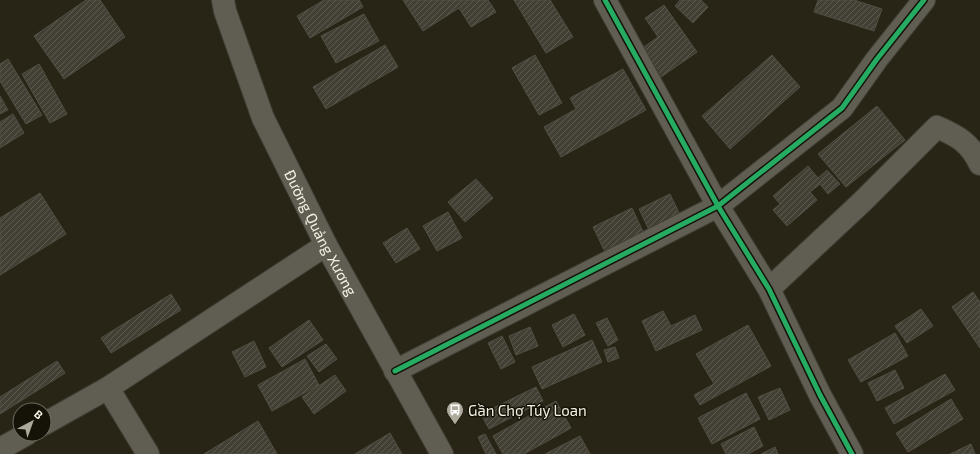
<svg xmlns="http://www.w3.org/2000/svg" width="980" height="454" viewBox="0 0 980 454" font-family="'Exo 2',sans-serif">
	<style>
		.building { fill: url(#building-hatch); stroke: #514e42 }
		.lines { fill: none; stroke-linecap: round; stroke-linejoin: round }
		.street-casing { stroke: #423f34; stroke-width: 24 }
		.secondary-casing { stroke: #423f34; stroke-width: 24 }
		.street { stroke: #605e53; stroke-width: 22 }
		.secondary { stroke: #605e53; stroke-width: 22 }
		.cycleway-casing { stroke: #151208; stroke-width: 8 }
		.cycleway { stroke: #26ab63; stroke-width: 5 }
		.labels { text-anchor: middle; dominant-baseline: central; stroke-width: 3; stroke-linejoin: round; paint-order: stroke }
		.street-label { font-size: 15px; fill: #f4f1e2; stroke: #151208 }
		.poi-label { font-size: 15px; fill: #f4f1e2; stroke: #151208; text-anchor: start }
	</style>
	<defs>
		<pattern id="building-hatch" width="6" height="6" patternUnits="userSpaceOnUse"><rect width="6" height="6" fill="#424034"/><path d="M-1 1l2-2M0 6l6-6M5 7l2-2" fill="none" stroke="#5e5c51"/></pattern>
	</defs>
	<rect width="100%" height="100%" fill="#282517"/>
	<g class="building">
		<polygon points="86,0 100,0 125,37 64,79 34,36"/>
		<polygon points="324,0 359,0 363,7 310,38 297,16"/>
		<polygon points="403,0 488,0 496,12 471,27 459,8 423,31"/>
		<polygon points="514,0 550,0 573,37 546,53"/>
		<polygon points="680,0 701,0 708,7 693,23 675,6"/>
		<polygon points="818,0 854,0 882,9 874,31 814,12"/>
		<polygon points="664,5 697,52 661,77 641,49 658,37 645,18"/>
		<polygon points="364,14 379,41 336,63 321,36"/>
		<polygon points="385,45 398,67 326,109 313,87"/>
		<polygon points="535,55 562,103 539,115 512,68"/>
		<polygon points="772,55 800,87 730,149 702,116"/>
		<polygon points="8,59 42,115 26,124 0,81 0,64"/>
		<polygon points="39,64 67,114 50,123 22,74"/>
		<polygon points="623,69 646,110 561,157 544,127 576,109 570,98"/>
		<polygon points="0,96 8,110 0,114"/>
		<polygon points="877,106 905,140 846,187 818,154"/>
		<polygon points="13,114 24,133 0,148 0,122"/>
		<polygon points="808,166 818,178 827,170 840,184 828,194 820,184 810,192 817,200 787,226 773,210 780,204 773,196"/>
		<polygon points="476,179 493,198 465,222 448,202"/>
		<polygon points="40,193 66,234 0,275 0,218"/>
		<polygon points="670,194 681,217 650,232 639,209"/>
		<polygon points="632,208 645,236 606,254 593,227"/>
		<polygon points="448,212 462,238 437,251 423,226"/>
		<polygon points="407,228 420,249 396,263 383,243"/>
		<polygon points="973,292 980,302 980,348 952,307"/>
		<polygon points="171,294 181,310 111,353 101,338"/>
		<polygon points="921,309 933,326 907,343 895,326"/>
		<polygon points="663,311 671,326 695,315 702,330 656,351 642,321"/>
		<polygon points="574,314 585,335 563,347 552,325"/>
		<polygon points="607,318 618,340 608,346 596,323"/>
		<polygon points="309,320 323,340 282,367 269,348"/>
		<polygon points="748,325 771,366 700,405 694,395 714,384 696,354"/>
		<polygon points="530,327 538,346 516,355 509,336"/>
		<polygon points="895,333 908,356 861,382 848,360"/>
		<polygon points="502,336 515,362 501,369 488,343"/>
		<polygon points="592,340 602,362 542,389 532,367"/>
		<polygon points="254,341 266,367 245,377 232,352"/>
		<polygon points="326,344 337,359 319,372 307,356"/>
		<polygon points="615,347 619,358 608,362 604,350"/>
		<polygon points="305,359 319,385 272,411 258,385"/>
		<polygon points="57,361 65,373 0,414 0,397"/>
		<polygon points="895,370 904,388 877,401 868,383"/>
		<polygon points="945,374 955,390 894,424 885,408"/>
		<polygon points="335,375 346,391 314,414 302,397"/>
		<polygon points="536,387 543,401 489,429 481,414"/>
		<polygon points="780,388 790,410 769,420 758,397"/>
		<polygon points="746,393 760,419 712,444 698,418"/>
		<polygon points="951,399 963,419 908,452 896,433"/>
		<polygon points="556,401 571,428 524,454 503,454 493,436"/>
		<polygon points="258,421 277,454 204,454"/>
		<polygon points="754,427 763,446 748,454 726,454 721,444"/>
		<polygon points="390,433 402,454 355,454"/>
		<polygon points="485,434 496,454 486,454 478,437"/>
		<polygon points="580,436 590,454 545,454"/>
		<polygon points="971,444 975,454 950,454"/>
		<polygon points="775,447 778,454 761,454"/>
	</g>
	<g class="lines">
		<defs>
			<g id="street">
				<polyline points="605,0 718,206 769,289 820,395 852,454"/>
				<path d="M769,289L863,201L937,127C958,136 970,143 980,164"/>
				<polyline points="395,371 718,206 842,108 877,59 924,0"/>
				<polyline points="108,388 148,454"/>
				<polyline points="44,424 108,388 326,245"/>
				<polyline points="0,449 27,434"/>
			</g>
			<g id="secondary">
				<path id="s1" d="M223,0L225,11L263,118L326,245L442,454"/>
			</g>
		</defs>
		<use href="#street" class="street-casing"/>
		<use href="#secondary" class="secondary-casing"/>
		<use href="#street" class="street"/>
		<use href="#secondary" class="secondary"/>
		<defs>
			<g id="cycleway">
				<polyline points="605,0 718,206 769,289 820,395 852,454"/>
				<polyline points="395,371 718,206 842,108 877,59 924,0"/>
			</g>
		</defs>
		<use href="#cycleway" class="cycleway-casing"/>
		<use href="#cycleway" class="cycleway"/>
	</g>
	<defs>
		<symbol id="bus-pin" viewBox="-11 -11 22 30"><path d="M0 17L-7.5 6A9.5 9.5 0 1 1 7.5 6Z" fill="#adaa9b" stroke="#151208"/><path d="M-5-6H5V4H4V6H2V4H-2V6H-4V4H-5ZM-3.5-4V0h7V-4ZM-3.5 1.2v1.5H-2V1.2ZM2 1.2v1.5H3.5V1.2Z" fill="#fff"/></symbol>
	</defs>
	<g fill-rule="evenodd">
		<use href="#bus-pin" x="445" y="400" width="20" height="27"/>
	</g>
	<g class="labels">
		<g class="street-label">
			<text stroke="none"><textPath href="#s1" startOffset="253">Đường Quảng Xương</textPath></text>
		</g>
		<g class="poi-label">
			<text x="468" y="410">Gần Chợ Túy Loan</text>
		</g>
	</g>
	<g transform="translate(32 422) rotate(41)"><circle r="19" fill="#151208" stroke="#6e6b5f"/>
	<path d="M0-3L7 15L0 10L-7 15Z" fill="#adaa9b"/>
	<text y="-6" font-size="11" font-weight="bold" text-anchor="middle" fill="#f4f1e2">B</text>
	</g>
</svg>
